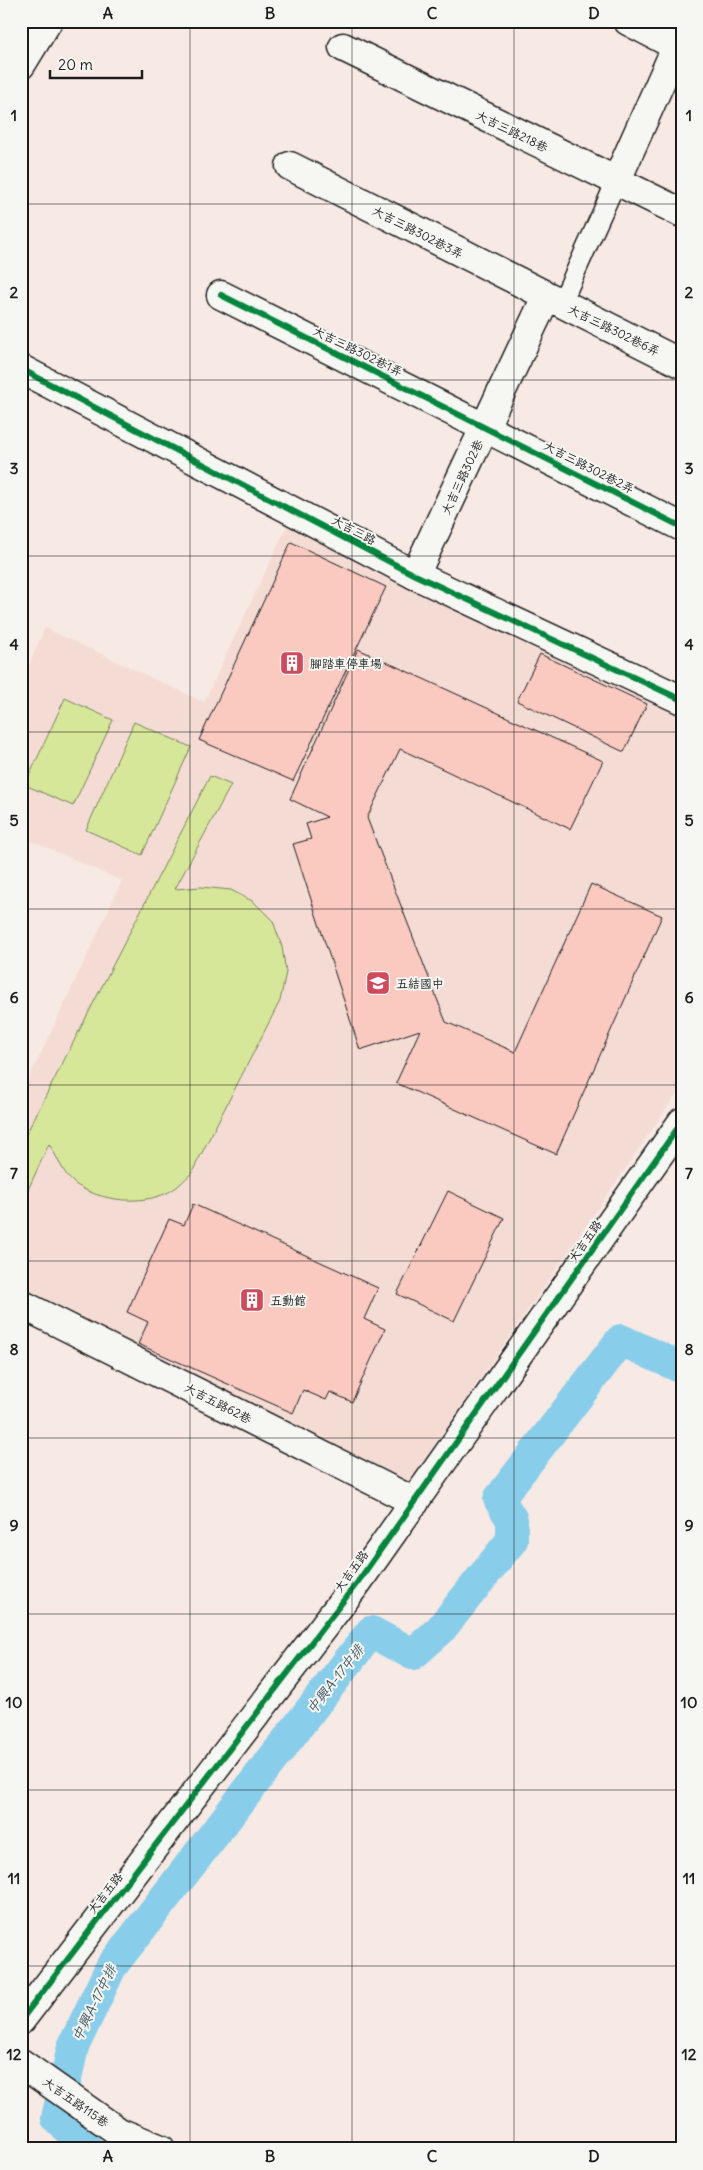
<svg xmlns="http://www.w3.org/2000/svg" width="703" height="2170" viewBox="0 0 703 2170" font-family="Delius,'LXGW WenKai TC',sans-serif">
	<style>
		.built { fill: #f4dcd5 }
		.green { fill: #d6e79a; stroke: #79825b }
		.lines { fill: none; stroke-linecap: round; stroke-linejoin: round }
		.canal { stroke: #88ceea; stroke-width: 32 }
		.building { fill: #facac1; stroke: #1c1c1c }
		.lane-casing { stroke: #1c1c1c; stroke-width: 22 }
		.street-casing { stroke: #1c1c1c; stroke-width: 31 }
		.secondary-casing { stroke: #1c1c1c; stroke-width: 31 }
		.lane { stroke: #f6f6f2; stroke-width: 19 }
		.street { stroke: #f6f6f2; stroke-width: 28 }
		.secondary { stroke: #f6f6f2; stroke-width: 28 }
		.cycleway-casing { stroke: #f6f6f2; stroke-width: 9 }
		.cycleway { stroke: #00873e; stroke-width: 6 }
		.grid { fill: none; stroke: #1c1c1c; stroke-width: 1; stroke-opacity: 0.55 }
		.labels { text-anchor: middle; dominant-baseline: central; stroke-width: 4; stroke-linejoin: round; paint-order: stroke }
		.street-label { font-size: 12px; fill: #1c1c1c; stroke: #f6f6f2 }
		.poi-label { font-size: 12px; fill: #1c1c1c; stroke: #f6f6f2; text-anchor: start }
		.water-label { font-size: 14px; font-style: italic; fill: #425a64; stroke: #f6f6f2 }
		.neatline { fill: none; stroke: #1c1c1c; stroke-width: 2 }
		.grid-label { font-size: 16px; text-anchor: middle; font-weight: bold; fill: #1c1c1c }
	</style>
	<rect width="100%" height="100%" fill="#f7e9e3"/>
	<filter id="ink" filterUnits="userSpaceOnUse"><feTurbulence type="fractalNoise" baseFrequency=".02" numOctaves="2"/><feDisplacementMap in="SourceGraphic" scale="10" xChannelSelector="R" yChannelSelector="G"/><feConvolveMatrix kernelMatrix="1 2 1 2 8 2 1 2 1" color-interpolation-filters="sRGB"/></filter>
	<g filter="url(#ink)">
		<polygon class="built" points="288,524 682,713 682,1086 408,1484 21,1292 21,1096 122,881 21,836 21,683 45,628 204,702"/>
		<g class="green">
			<polygon points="65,698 113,720 73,806 25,785"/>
			<polygon points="134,722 191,747 142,855 86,830"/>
			<path d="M210,776L231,785L175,889L201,887L231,890L254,902L273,921L282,947L286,972L280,1001L191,1174C185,1179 180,1185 174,1189C147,1207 99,1202 74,1183C63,1174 57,1156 49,1144L21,1205V1144Z"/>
		</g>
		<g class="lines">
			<polyline class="canal" points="88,2149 57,2118 73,2047 111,1967 371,1632 413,1654 440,1630 512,1540 512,1520 499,1499 621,1340 682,1368"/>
		</g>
		<g class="building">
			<polygon points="291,542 386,587 293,781 199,740"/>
			<polygon points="358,649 603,761 570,829 400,749 367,818 446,1022 515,1052 591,884 662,916 556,1154 396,1083 420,1030 360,1050 293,844 311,839 306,824 327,817 290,799"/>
			<polygon points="540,654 647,704 624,752 517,701"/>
			<polygon points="448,1191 504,1218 454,1321 397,1294"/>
			<polygon points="193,1204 378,1288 364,1319 385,1329 352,1402 330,1392 326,1400 303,1390 293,1413 138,1344 148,1322 127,1312 169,1219 184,1225"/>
		</g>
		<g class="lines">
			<defs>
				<polyline id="lane" points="561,304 616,182"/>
				<g id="street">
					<polyline points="628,21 682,49"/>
					<polyline points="343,47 682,213"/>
					<polyline points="21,65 48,21"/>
					<polyline points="290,166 682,364"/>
					<polyline points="616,182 682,34"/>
					<polyline points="221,295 682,527"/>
					<polyline points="21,369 415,575 682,700"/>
					<polyline points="415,575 546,297"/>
					<polyline points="21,1304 415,1502"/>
					<polyline points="21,2063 119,2132 161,2149"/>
				</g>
				<polyline id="secondary" points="21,2020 357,1583 682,1122"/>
			</defs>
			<use href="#lane" class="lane-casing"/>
			<use href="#street" class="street-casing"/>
			<use href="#secondary" class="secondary-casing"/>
			<use href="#lane" class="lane"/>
			<use href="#street" class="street"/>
			<use href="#secondary" class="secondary"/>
			<defs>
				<g id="cycleway">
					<polyline points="221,295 682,527"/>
					<polyline points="21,369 415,575 682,700"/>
					<polyline points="21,2020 357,1583 682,1122"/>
				</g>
			</defs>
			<use href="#cycleway" class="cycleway-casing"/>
			<use href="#cycleway" class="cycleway"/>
		</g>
	</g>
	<path class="grid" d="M190,21V2149M352,21V2149M514,21V2149M21,204H682M21,380H682M21,556H682M21,732H682M21,909H682M21,1085H682M21,1261H682M21,1438H682M21,1614H682M21,1790H682M21,1966H682"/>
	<defs>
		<symbol id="building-square" viewBox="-11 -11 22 22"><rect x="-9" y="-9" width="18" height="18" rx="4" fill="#d1495b" stroke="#f6f6f2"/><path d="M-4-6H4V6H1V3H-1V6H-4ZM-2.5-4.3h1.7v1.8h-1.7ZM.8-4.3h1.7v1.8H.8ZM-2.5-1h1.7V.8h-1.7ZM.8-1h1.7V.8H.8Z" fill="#fff"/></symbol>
		<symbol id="school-square" viewBox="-11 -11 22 22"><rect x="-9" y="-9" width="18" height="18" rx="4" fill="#d1495b" stroke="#f6f6f2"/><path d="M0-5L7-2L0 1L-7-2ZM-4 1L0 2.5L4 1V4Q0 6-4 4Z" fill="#fff"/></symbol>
	</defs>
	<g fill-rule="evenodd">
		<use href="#building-square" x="278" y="649" width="28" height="28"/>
		<use href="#school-square" x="364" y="969" width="28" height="28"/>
		<use href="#building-square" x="238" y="1286" width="28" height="28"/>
	</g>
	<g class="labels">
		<g class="street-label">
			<text transform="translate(512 131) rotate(26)">大吉三路218巷</text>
			<text transform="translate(418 232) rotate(27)">大吉三路302巷3弄</text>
			<text transform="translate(614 330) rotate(26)">大吉三路302巷6弄</text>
			<text transform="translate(358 351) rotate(26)">大吉三路302巷1弄</text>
			<text transform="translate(589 467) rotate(27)">大吉三路302巷2弄</text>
			<text transform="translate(462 477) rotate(-65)">大吉三路302巷</text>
			<text transform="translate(354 530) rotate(28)">大吉三路</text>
			<text transform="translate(585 1241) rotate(-55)">大吉五路</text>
			<text transform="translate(218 1403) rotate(27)">大吉五路62巷</text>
			<text transform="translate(351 1571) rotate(-54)">大吉五路</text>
			<text transform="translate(105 1893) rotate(-52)">大吉五路</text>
			<text transform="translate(76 2102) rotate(35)">大吉五路115巷</text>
		</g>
		<g class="poi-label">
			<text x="310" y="663">腳踏車停車場</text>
			<text x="396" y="983">五結國中</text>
			<text x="270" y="1300">五動館</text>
		</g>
		<g class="water-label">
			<text transform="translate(335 1679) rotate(-52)">中興A-17中排</text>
			<text transform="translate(94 2003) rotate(-64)">中興A-17中排</text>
		</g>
	</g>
	<rect width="703" height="2170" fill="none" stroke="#f6f6f2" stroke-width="55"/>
	<path d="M50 70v8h92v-8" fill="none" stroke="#1c1c1c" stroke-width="2.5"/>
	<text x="58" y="70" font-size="15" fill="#1c1c1c" stroke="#f6f6f2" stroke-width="4" paint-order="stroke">20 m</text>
	<rect x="28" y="28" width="648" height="2114" class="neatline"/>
	<g class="grid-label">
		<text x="108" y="19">A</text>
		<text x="270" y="19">B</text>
		<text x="432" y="19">C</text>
		<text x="594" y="19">D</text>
		<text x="14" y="121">1</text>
		<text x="689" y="121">1</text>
		<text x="14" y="298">2</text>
		<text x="689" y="298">2</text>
		<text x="14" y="474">3</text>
		<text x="689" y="474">3</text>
		<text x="14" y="650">4</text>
		<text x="689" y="650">4</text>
		<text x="14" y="826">5</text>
		<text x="689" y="826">5</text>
		<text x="14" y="1003">6</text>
		<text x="689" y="1003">6</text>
		<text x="14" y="1179">7</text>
		<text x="689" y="1179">7</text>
		<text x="14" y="1355">8</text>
		<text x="689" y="1355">8</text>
		<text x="14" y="1531">9</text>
		<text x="689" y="1531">9</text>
		<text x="14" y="1708">10</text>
		<text x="689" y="1708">10</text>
		<text x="14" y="1884">11</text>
		<text x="689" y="1884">11</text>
		<text x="14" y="2060">12</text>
		<text x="689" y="2060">12</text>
		<text x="108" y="2162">A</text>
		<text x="270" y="2162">B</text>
		<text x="432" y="2162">C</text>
		<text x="594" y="2162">D</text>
	</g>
</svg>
